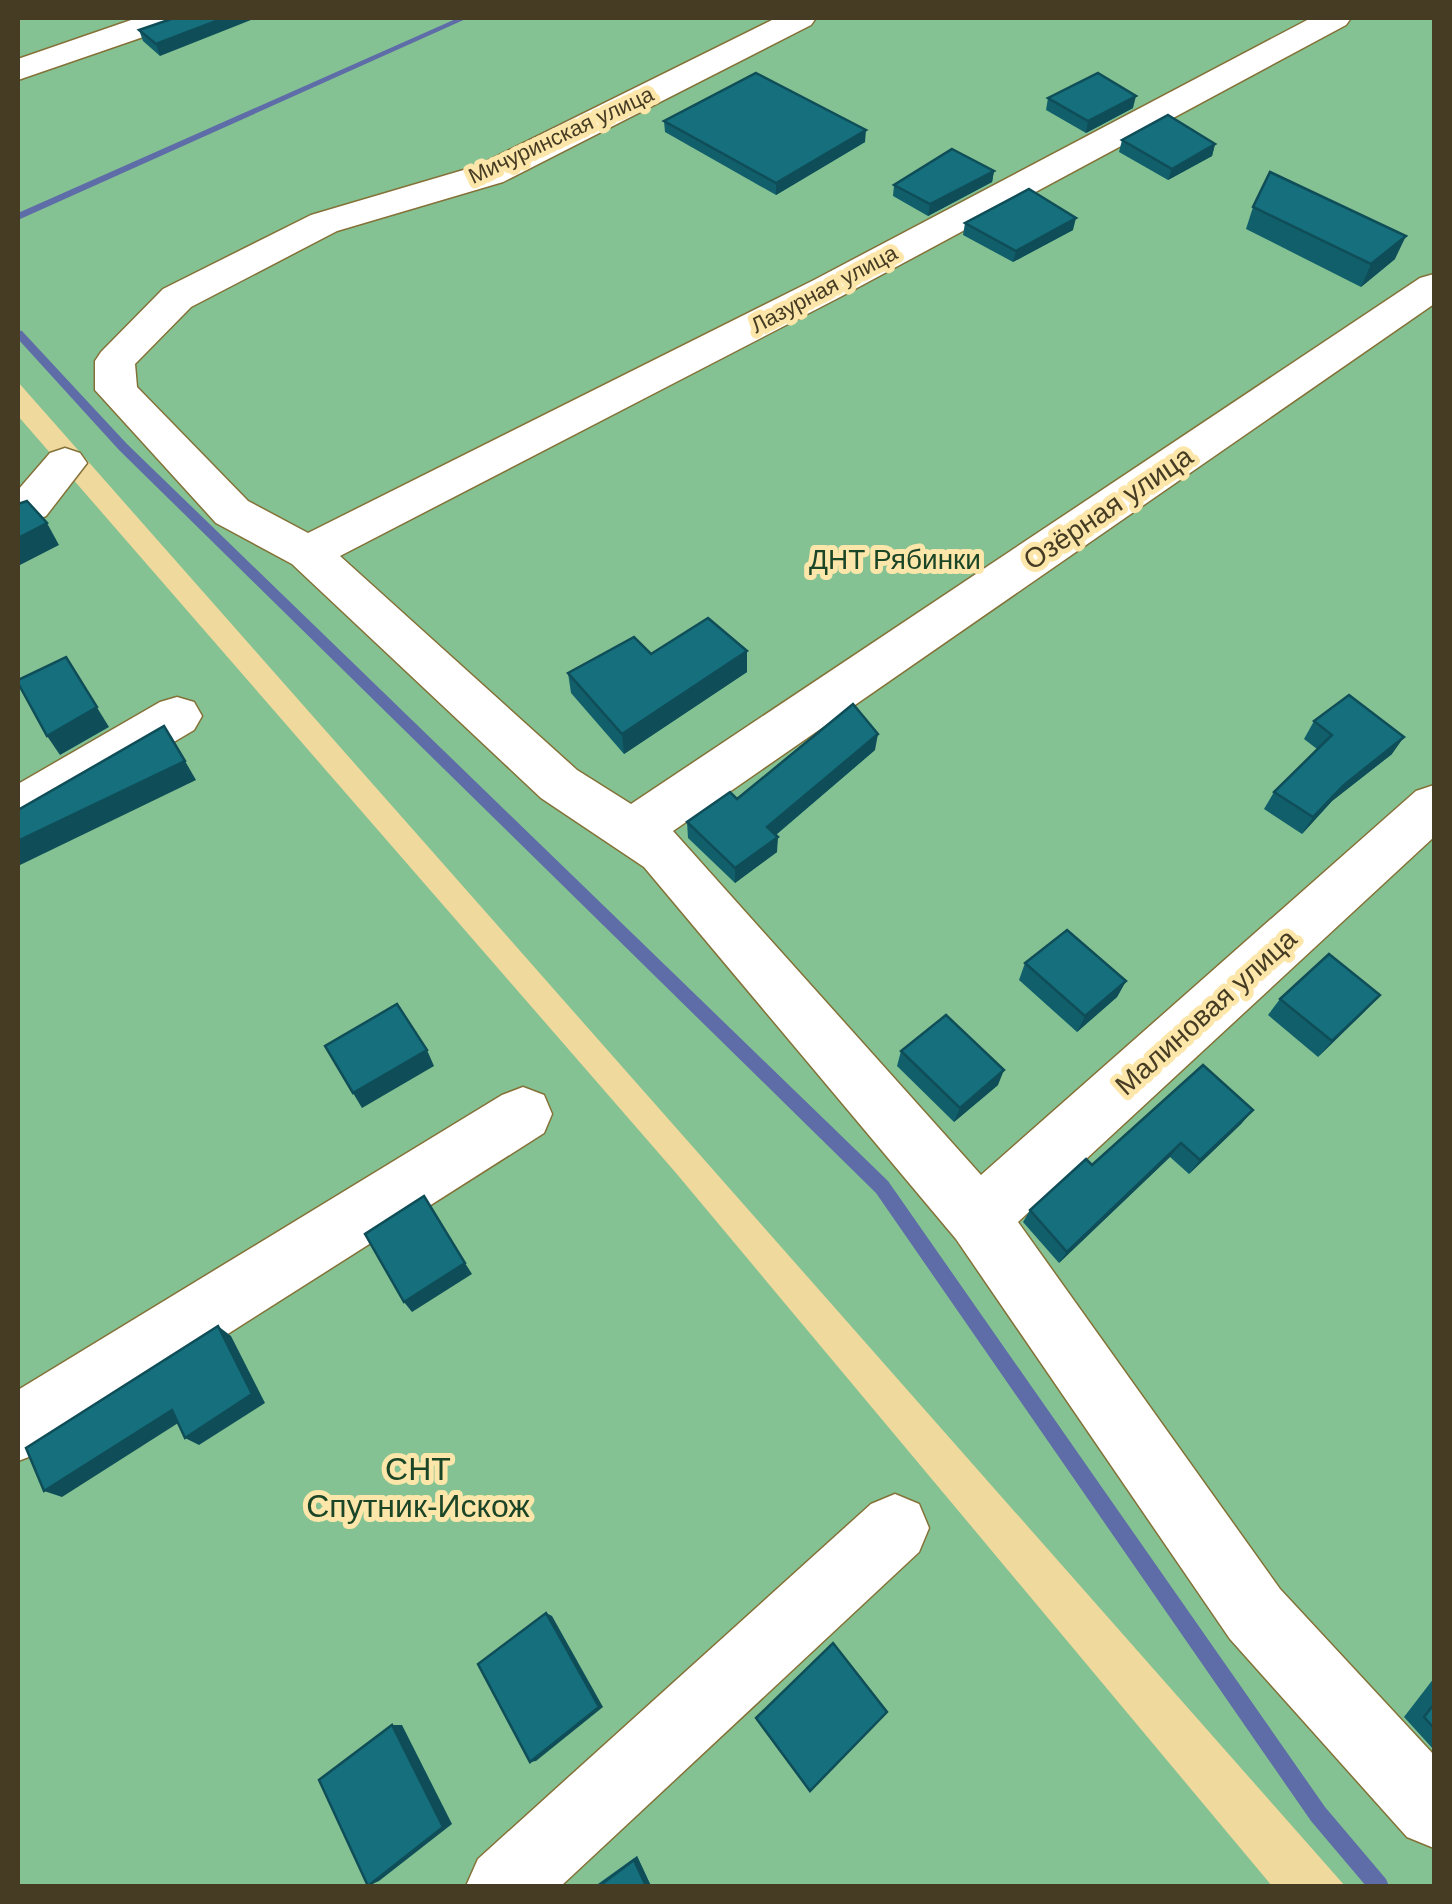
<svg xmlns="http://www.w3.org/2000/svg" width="1452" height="1904" viewBox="0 0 1452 1904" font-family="Arial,sans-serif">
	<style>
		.green { fill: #85c293 }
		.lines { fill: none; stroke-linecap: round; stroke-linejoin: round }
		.stream { fill: #5e6da7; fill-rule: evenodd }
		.minor-casing { stroke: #847137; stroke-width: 3 }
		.minor { fill: #fff; fill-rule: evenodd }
		.wall { fill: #125f6c }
		.shaded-wall { fill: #0f4e58 }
		.building { fill: #156f7d; stroke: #0f4e58; stroke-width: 2.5 }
		.labels { text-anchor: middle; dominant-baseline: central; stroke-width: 10; stroke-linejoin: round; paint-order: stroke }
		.far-street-label { font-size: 22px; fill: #453c23; stroke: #fce6a9 }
		.street-label { font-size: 28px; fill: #453c23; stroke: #fce6a9 }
		.park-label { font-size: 28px; fill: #1b4527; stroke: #fce6a9 }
		.near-park-label { font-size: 32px; fill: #1b4527; stroke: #fce6a9 }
	</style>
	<rect width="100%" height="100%" fill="#efd99d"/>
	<g class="green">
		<polygon points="18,18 1434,18 1434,1886 1345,1886 18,382"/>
		<polygon points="18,416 676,1173 1272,1886 18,1886"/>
	</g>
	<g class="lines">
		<g class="stream">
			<polygon points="458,18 468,18 18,220 18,213"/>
			<polygon points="18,330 22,331 127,444 888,1181 1325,1807 1386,1879 1389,1886 1366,1886 1311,1821 876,1193 119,450 18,339"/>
		</g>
		<defs>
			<g id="minor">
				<polygon points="137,18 183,18 178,25 18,80 18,59"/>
				<polygon points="776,18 816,18 811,25 503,182 337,231 191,307 135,364 137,387 248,501 308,533 814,280 1311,18 1351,18 1346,25 842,296 340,556 577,770 631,804 1420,278 1434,274 1434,304 673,831 981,1175 1416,791 1434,785 1434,837 1018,1222 1280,1589 1434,1755 1434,1848 1407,1837 1230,1639 956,1239 644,867 541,798 292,564 216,523 95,390 95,361 101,352 163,289 311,215 477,166"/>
				<polygon points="65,448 80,453 87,463 46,516 18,527 18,490 50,453"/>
				<polygon points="177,697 194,702 202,716 194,730 36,824 18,830 18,784 160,702"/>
				<polygon points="523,1087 544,1095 552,1114 544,1133 42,1452 18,1461 18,1390 502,1095"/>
				<polygon points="895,1494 919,1504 929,1528 919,1552 561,1886 466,1886 478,1859 871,1504"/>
			</g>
		</defs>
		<use href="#minor" class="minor-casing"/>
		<use href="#minor" class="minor"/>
	</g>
	<g class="wall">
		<polygon points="174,18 160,56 143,41 139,30"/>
		<polygon points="1048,98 1133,108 1086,133 1046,110"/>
		<polygon points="664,121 865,142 776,195 665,132"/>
		<polygon points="1122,140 1215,144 1212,156 1168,180 1119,152"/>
		<polygon points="994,171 992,182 928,216 893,196 894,185"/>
		<polygon points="1253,207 1395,259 1361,287 1246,229"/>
		<polygon points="965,223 1073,230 1013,262 963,235"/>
		<polygon points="651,654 747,672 624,754 571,693 568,673"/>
		<polygon points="1314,721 1392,754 1332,801 1302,834 1264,809 1274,792 1317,749 1304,739"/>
		<polygon points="875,750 776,835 777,852 735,883 688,838 687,822 737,799"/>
		<polygon points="1025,963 1126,981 1117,997 1077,1032 1019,980"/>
		<polygon points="1280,999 1365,1011 1318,1057 1268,1015"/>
		<polygon points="901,1051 998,1085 954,1122 897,1066"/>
		<polygon points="1253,1110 1241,1124 1189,1174 1170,1157 1059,1263 1023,1222 1030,1210"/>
		<polygon points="1434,1678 1434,1750 1404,1717"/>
		<polygon points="637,1856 651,1886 595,1886"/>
	</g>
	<g class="shaded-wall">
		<polygon points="224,18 256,18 160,56 156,44"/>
		<polygon points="1136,96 1133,108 1086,133 1088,121"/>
		<polygon points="866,130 865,142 776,195 776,183"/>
		<polygon points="1215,144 1212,156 1168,180 1172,169"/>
		<polygon points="994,171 992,182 928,216 930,204"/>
		<polygon points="1076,218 1073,230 1013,262 1016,251"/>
		<polygon points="1406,236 1395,259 1361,287 1371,264"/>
		<polygon points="47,523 59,545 18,566 18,538"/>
		<polygon points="747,651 747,672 624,754 622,734"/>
		<polygon points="66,657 109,727 60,755 47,736"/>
		<polygon points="878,734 875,750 766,843 767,827"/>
		<polygon points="1404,737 1392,754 1332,801 1302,834 1313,817 1344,785"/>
		<polygon points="185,761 196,780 18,866 18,841"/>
		<polygon points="778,837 777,852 735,883 735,868"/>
		<polygon points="1126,981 1117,997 1077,1032 1085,1016"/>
		<polygon points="1380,995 1365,1011 1318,1057 1332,1041"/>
		<polygon points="427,1050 434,1066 362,1108 353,1093"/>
		<polygon points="1004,1070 998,1085 954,1122 960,1108"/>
		<polygon points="1253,1110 1241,1124 1189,1174 1200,1160"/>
		<polygon points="1181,1143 1170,1157 1059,1263 1067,1252"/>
		<polygon points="465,1263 472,1274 412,1312 404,1302"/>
		<polygon points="218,1326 231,1336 265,1403 199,1445 185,1438"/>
		<polygon points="172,1410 186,1418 62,1497 44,1491"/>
		<polygon points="546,1613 552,1616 603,1707 536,1761 530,1762"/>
		<polygon points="392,1725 402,1725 452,1824 379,1881 368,1886"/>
		<polygon points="637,1856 651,1886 646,1886 634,1860"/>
	</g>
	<g class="building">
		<polygon points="174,18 224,18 156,44 139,30"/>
		<polygon points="756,73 866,130 776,183 664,121"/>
		<polygon points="1098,73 1136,96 1088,121 1048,98"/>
		<polygon points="1168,115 1215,144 1172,169 1122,140"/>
		<polygon points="952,149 994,171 930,204 894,185"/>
		<polygon points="1270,172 1406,236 1371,264 1253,207"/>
		<polygon points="1029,189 1076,218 1016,251 965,223"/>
		<polygon points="27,501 47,523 18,538 18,504"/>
		<polygon points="708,618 747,651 622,734 568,673 634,637 651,654"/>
		<polygon points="66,657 97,707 47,736 18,683 18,680"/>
		<polygon points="1349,695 1404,737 1344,785 1313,817 1274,792 1332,735 1314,721"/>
		<polygon points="853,704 878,734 767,827 778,837 735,868 687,822 730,792 737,799"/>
		<polygon points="164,726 185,761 18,841 18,810"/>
		<polygon points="1067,930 1126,981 1085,1016 1025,963"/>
		<polygon points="1329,954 1380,995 1332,1041 1280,999"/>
		<polygon points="397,1004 427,1050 353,1093 325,1046"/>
		<polygon points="946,1015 1004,1070 960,1108 901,1051"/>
		<polygon points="1203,1065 1253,1110 1200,1160 1181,1143 1067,1252 1030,1210 1086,1159 1092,1165"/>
		<polygon points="424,1196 465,1263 404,1302 365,1234"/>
		<polygon points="218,1326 252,1394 185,1438 172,1410 44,1491 26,1448"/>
		<polygon points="546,1613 599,1707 530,1762 478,1664"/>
		<polygon points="833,1643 887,1712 810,1791 756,1718"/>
		<polygon points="1434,1704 1434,1728 1424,1717"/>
		<polygon points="392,1725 443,1827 368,1886 319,1780"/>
		<polygon points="634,1860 646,1886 599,1886"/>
	</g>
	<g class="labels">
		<g class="far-street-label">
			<text transform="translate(561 135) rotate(-25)">Мичуринская улица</text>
			<text transform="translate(824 289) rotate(-28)">Лазурная улица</text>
		</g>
		<g class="street-label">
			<text transform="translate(1108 508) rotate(-34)">Озёрная улица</text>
			<text transform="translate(1206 1012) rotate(-42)">Малиновая улица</text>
		</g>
		<g class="park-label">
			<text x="895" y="559">ДНТ Рябинки</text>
		</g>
		<g class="near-park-label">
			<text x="418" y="1469">СНТ<tspan x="418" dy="37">Спутник-Искож</tspan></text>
		</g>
	</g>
	<rect width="1452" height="1904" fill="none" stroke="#453c23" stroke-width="40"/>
</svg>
